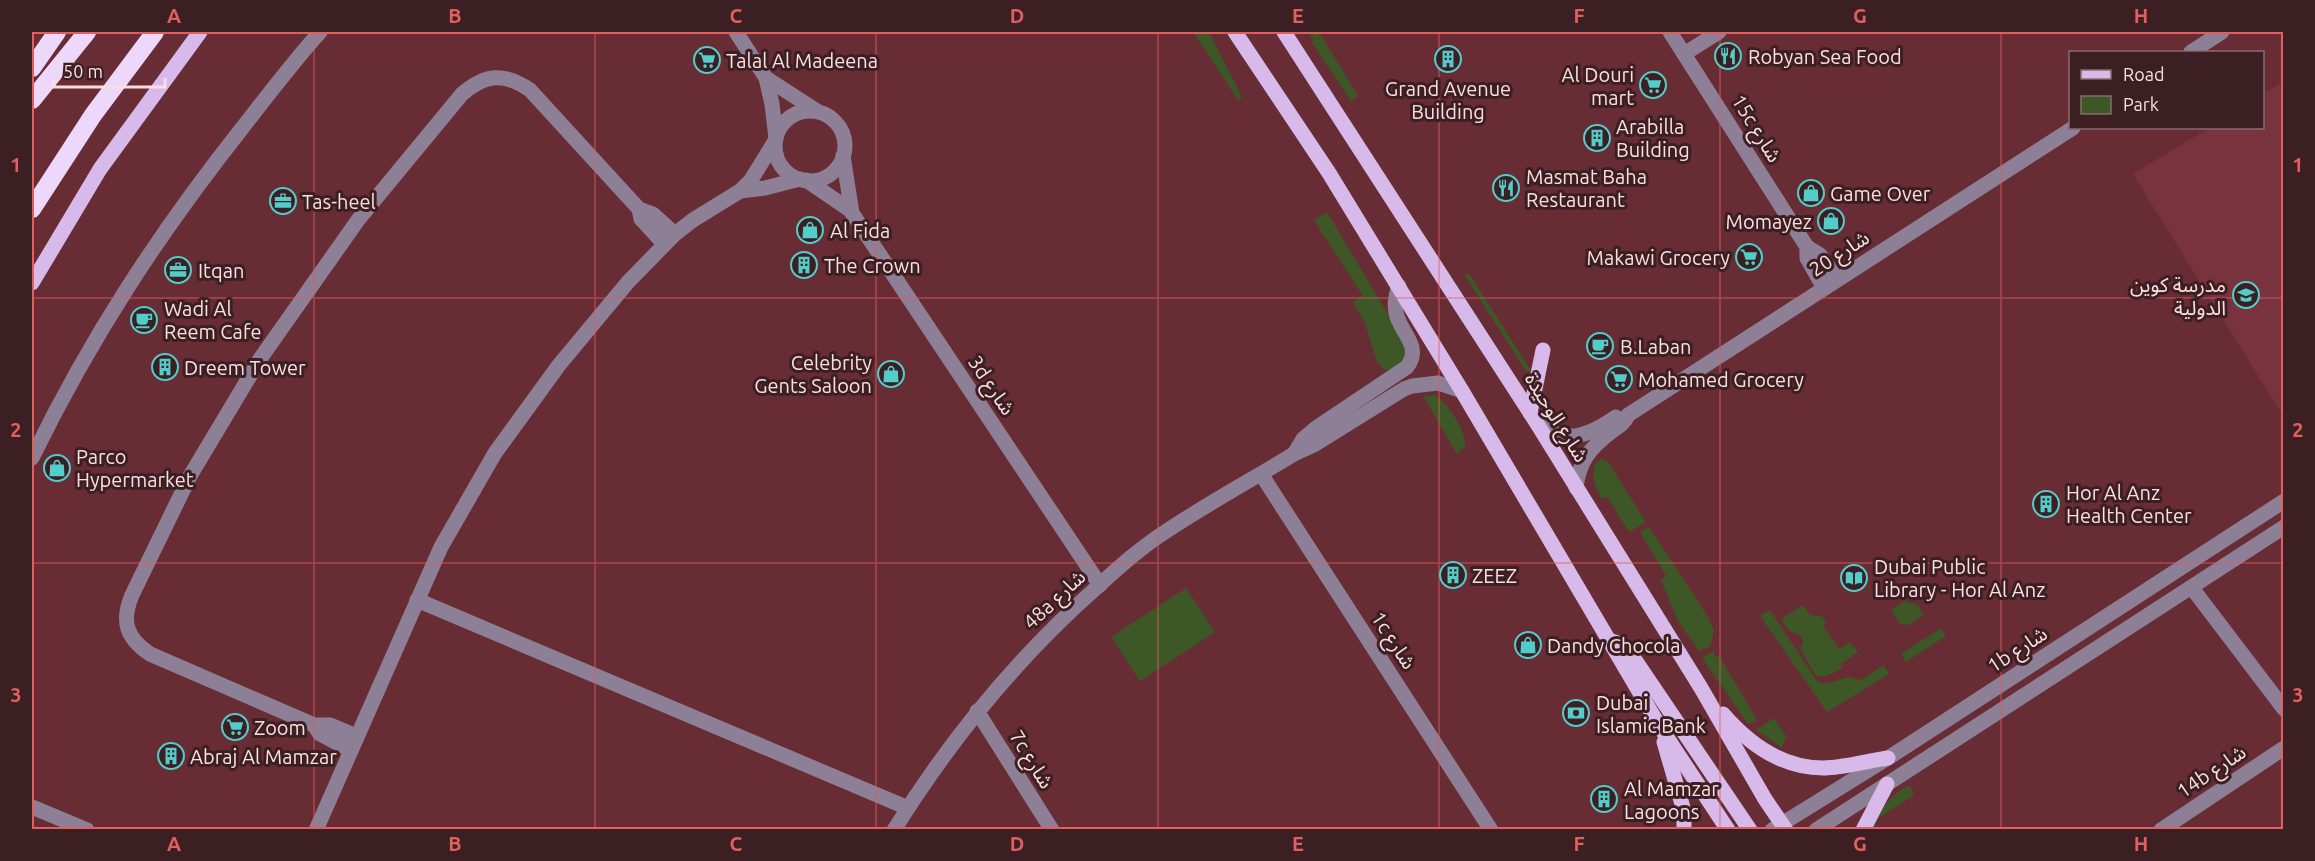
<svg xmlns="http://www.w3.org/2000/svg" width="2315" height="861" viewBox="0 0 2315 861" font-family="Ubuntu,'Noto Sans Arabic',sans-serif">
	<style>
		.built { fill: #78333e }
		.green { fill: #3d5826 }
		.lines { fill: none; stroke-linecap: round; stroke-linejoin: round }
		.minor { stroke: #8d7f96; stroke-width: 15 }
		.major { stroke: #d7b9ea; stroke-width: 15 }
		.highway { stroke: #edd7fa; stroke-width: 18 }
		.grid { fill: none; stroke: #e25f5f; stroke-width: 1.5; stroke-opacity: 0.55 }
		.labels { text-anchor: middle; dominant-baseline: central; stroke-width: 6; stroke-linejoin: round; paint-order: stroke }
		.poi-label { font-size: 20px; fill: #fddee0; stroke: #3b1f23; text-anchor: start }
		.street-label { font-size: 20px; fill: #fddee0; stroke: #3b1f23 }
		.neatline { fill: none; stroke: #e25f5f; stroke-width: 2 }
		.grid-label { font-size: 20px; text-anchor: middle; font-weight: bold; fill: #e25f5f }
	</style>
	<rect width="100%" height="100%" fill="#682c35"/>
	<polygon class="built" points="2283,81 2283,416 2133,174 2209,128 2262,128 2263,94"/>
	<g class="green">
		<polygon points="1193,32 1209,32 1242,97 1238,100"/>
		<polygon points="1307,32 1319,32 1358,96 1351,101 1312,43 1314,40"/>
		<polygon points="1327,212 1406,345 1408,356 1392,371 1383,369 1377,362 1365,323 1353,302 1363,296 1314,220"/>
		<polygon points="1465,273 1470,275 1530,369 1530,371 1526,371 1465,276"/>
		<path d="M1433,395C1446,399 1467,432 1465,446L1457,454L1423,396Z"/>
		<path d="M1603,459L1608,462L1646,522L1629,532L1607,497L1602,499C1594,487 1591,476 1596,462Z"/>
		<polygon points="1649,527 1710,620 1709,621 1714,630 1710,647 1699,651 1678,621 1661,580 1666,576 1640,532"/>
		<polygon points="1186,588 1215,632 1140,681 1111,637"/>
		<polygon points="1905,601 1918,605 1924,615 1908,625 1900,624 1891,610"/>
		<path d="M1803,605L1810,615L1822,616L1826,623L1823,626L1839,649L1850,642L1858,652L1841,664L1842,668C1813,686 1815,673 1800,648L1803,643L1801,636L1789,631L1781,619Z"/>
		<polygon points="1770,610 1817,681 1826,684 1848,677 1861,680 1884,665 1889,674 1827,712 1760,616"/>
		<polygon points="1941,628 1946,636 1906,662 1901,654"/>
		<polygon points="1713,651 1715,656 1720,657 1757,720 1748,724 1702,658"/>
		<polygon points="1774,718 1786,736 1782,748 1756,730"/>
		<path d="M1909,785L1914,795L1877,819L1875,829L1871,830C1880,810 1890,795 1909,785Z"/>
	</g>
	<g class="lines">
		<g class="minor">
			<polyline points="736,32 766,78 772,104 776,138"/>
			<polyline points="1670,32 1807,247 1807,258 1824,288"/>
			<polyline points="2191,52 2222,32"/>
			<polyline points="1684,54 1719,32"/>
			<polyline points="766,78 817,111"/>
			<circle cx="810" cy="146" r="35"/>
			<polyline points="843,156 852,213 1100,585"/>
			<polyline points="806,180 850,210"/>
			<polyline points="740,191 765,188 800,179"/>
			<polyline points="639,209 653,214 675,234"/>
			<polyline points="1807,247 1820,255 1837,279"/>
			<path d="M1536,422C1566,446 1588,436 1616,417"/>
			<path d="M1294,454L1303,439L1316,428L1407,367C1421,348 1405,337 1398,319C1393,308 1395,297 1399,286"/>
			<path d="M32,458C91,337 159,233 243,127C268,95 293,62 320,32"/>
			<polyline points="1261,474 1491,830"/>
			<path d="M1576,488C1579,461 1590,448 1611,432C1618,427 1625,423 1628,415L2073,128"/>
			<polyline points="2192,588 2284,709"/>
			<polyline points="417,600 908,808"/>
			<polyline points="977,711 1052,830"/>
			<polyline points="314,725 320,734 350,750"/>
			<path d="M356,736L330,725H314L150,654C126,638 121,621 132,595L190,476L260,359L358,220L462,94C485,74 504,72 530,90L639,209L641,219L664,244"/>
			<polyline points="32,807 87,830"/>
			<polyline points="316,830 441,547 495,453 559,365 628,282 675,234 693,220 740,191 751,180 775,141"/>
			<path d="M894,830C950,740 1016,659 1095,589C1117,569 1140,548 1165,532C1207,504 1251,480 1294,454L1314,445L1404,389L1412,386L1438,383L1462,391"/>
			<polyline points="1772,830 1888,758 2284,501"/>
			<polyline points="1816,830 2284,527"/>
			<polyline points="2161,830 2284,748"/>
		</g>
		<g class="major">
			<polyline points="1235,32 1329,173 1462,391 1660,727 1728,830"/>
			<polyline points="1284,32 1536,422 1701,688 1765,799 1786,830"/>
			<polyline points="32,283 100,169 200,32"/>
			<polyline points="1530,413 1543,350"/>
			<polyline points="1609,640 1618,643 1631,654 1750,830"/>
			<path d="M1723,714C1749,744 1781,768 1823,768C1844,768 1866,761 1888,758"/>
			<polyline points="1664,742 1684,811 1684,830"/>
			<polyline points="1863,830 1887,784"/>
		</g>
		<g class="highway">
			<polyline points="32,68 57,32"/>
			<polyline points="32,100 87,32"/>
			<polyline points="32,209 93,115 155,32"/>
		</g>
	</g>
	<path class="grid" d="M314,32V830M595,32V830M876,32V830M1158,32V830M1439,32V830M1720,32V830M2001,32V830M32,298H2284M32,563H2284"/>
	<defs>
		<symbol id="restaurant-ring" viewBox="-11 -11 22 22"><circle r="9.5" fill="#3b1f23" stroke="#53cdca" stroke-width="1.5"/><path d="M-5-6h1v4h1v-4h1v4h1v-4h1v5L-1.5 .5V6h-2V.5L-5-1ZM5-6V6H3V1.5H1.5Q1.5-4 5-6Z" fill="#53cdca"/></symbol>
		<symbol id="building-ring" viewBox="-11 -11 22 22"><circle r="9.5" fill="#3b1f23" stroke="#53cdca" stroke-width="1.5"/><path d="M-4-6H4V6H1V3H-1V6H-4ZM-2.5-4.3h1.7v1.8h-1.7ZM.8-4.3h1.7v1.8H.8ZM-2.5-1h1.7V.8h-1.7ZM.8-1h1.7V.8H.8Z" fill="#53cdca"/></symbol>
		<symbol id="supermarket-ring" viewBox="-11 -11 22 22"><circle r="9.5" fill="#3b1f23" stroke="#53cdca" stroke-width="1.5"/><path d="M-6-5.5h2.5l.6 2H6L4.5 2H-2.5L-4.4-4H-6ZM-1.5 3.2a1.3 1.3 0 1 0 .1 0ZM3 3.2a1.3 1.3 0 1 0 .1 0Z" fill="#53cdca"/></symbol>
		<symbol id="shop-ring" viewBox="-11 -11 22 22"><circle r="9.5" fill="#3b1f23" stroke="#53cdca" stroke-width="1.5"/><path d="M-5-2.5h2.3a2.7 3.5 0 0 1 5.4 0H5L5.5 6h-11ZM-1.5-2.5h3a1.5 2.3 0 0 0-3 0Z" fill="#53cdca"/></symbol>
		<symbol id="office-ring" viewBox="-11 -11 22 22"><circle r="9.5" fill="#3b1f23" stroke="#53cdca" stroke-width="1.5"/><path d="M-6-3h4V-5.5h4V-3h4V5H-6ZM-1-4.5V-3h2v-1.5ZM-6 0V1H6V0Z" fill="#53cdca"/></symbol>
		<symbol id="school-ring" viewBox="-11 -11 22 22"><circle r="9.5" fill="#3b1f23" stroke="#53cdca" stroke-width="1.5"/><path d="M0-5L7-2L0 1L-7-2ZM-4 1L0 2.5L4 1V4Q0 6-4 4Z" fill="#53cdca"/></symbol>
		<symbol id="cafe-ring" viewBox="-11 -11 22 22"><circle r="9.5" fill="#3b1f23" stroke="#53cdca" stroke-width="1.5"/><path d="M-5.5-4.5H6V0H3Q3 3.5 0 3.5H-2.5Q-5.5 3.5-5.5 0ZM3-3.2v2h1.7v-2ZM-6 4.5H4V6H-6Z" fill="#53cdca"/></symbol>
		<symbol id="library-ring" viewBox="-11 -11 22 22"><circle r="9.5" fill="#3b1f23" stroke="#53cdca" stroke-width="1.5"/><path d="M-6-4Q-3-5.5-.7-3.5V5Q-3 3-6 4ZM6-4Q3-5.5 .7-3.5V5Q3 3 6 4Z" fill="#53cdca"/></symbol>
		<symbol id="bank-ring" viewBox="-11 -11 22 22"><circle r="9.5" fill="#3b1f23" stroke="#53cdca" stroke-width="1.5"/><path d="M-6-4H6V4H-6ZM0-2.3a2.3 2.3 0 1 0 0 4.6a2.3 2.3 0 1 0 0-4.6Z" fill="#53cdca"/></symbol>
	</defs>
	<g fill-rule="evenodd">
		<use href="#restaurant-ring" x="1713" y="41" width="30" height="30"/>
		<use href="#building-ring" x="1433" y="44" width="30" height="30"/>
		<use href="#supermarket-ring" x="692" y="45" width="30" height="30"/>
		<use href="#supermarket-ring" x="1638" y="70" width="30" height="30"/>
		<use href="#building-ring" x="1582" y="123" width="30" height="30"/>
		<use href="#restaurant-ring" x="1491" y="173" width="30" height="30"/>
		<use href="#shop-ring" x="1796" y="178" width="30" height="30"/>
		<use href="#office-ring" x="268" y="186" width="30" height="30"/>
		<use href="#shop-ring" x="1816" y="206" width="30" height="30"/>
		<use href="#shop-ring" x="795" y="215" width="30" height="30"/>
		<use href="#supermarket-ring" x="1734" y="242" width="30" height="30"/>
		<use href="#building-ring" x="789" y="250" width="30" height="30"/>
		<use href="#office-ring" x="163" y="255" width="30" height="30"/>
		<use href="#school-ring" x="2231" y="280" width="30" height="30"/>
		<use href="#cafe-ring" x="129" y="305" width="30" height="30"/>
		<use href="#cafe-ring" x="1585" y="331" width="30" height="30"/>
		<use href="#building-ring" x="150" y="352" width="30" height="30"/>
		<use href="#shop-ring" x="876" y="359" width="30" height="30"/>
		<use href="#supermarket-ring" x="1604" y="364" width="30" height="30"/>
		<use href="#shop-ring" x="42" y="453" width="30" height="30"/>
		<use href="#building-ring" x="2031" y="489" width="30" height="30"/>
		<use href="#building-ring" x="1438" y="560" width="30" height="30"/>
		<use href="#library-ring" x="1839" y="563" width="30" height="30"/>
		<use href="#shop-ring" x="1513" y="630" width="30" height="30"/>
		<use href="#bank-ring" x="1561" y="698" width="30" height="30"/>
		<use href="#supermarket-ring" x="220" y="712" width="30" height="30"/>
		<use href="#building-ring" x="156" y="741" width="30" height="30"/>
		<use href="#building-ring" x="1589" y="784" width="30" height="30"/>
	</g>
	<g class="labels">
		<g class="poi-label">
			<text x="1748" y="56">Robyan Sea Food</text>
			<text x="726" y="60">Talal Al Madeena</text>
			<text x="1634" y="74" text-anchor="end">Al Douri<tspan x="1634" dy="23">mart</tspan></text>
			<text x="1448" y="88" text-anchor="middle">Grand Avenue<tspan x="1448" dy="23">Building</tspan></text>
			<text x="1616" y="126">Arabilla<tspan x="1616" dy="23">Building</tspan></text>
			<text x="1526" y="176">Masmat Baha<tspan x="1526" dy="23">Restaurant</tspan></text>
			<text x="1830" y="193">Game Over</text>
			<text x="302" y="201">Tas-heel</text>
			<text x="1812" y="221" text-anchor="end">Momayez</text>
			<text x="830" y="230">Al Fida</text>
			<text x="1730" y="257" text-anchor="end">Makawi Grocery</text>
			<text x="824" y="265">The Crown</text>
			<text x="198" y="270">Itqan</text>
			<text x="2226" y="284" text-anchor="end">مدرسة كوين<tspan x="2226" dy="23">الدولية</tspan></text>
			<text x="164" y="308">Wadi Al<tspan x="164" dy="23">Reem Cafe</tspan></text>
			<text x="1620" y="346">B.Laban</text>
			<text x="872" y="362" text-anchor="end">Celebrity<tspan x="872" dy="23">Gents Saloon</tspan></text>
			<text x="184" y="367">Dreem Tower</text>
			<text x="1638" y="379">Mohamed Grocery</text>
			<text x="76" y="456">Parco<tspan x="76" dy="23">Hypermarket</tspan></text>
			<text x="2066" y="492">Hor Al Anz<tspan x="2066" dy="23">Health Center</tspan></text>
			<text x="1874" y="566">Dubai Public<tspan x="1874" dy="23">Library - Hor Al Anz</tspan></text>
			<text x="1472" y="575">ZEEZ</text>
			<text x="1547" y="645">Dandy Chocola</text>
			<text x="1596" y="702">Dubai<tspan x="1596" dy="23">Islamic Bank</tspan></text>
			<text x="254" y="727">Zoom</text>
			<text x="190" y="756">Abraj Al Mamzar</text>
			<text x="1624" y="788">Al Mamzar<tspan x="1624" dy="23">Lagoons</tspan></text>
		</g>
		<g class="street-label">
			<text transform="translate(1757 128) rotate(58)">15c شارع</text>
			<text transform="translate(1839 253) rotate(-33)">شارع 20</text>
			<text transform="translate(992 385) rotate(56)">3d شارع</text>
			<text transform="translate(1557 417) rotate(58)">شارع الوحيدة</text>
			<text transform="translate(1054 599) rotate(-43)">48a شارع</text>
			<text transform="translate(1394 640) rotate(57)">1c شارع</text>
			<text transform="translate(2017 649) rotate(-33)">1b شارع</text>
			<text transform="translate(1032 759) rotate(58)">7c شارع</text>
			<text transform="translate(2211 771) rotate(-34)">14b شارع</text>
		</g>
	</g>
	<rect width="2315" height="861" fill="none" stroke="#3b1f23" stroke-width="66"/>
	<rect x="2069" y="51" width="195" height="78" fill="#3b1f23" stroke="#896b6f" stroke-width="1.5"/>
	<rect x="2081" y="70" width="30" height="9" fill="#d7b9ea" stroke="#896b6f" stroke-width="1.5"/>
	<text x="2123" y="81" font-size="18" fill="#fddee0">Road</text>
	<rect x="2081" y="96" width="30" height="18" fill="#3d5826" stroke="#896b6f" stroke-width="1.5"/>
	<text x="2123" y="111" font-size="18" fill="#fddee0">Park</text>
	<path d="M54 78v9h111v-9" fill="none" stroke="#fddee0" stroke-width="3"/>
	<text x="63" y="78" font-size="18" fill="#fddee0" stroke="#3b1f23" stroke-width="4.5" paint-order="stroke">50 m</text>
	<rect x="33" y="33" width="2249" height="795" class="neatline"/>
	<g class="grid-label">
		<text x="174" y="23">A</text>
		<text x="455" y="23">B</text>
		<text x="736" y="23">C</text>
		<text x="1017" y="23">D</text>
		<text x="1298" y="23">E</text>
		<text x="1579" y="23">F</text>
		<text x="1860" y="23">G</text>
		<text x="2141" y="23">H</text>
		<text x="16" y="172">1</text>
		<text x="2298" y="172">1</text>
		<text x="16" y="437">2</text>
		<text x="2298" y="437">2</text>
		<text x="16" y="702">3</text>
		<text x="2298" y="702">3</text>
		<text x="174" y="851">A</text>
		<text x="455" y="851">B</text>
		<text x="736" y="851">C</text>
		<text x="1017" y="851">D</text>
		<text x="1298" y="851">E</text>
		<text x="1579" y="851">F</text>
		<text x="1860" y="851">G</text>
		<text x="2141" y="851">H</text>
	</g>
</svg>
